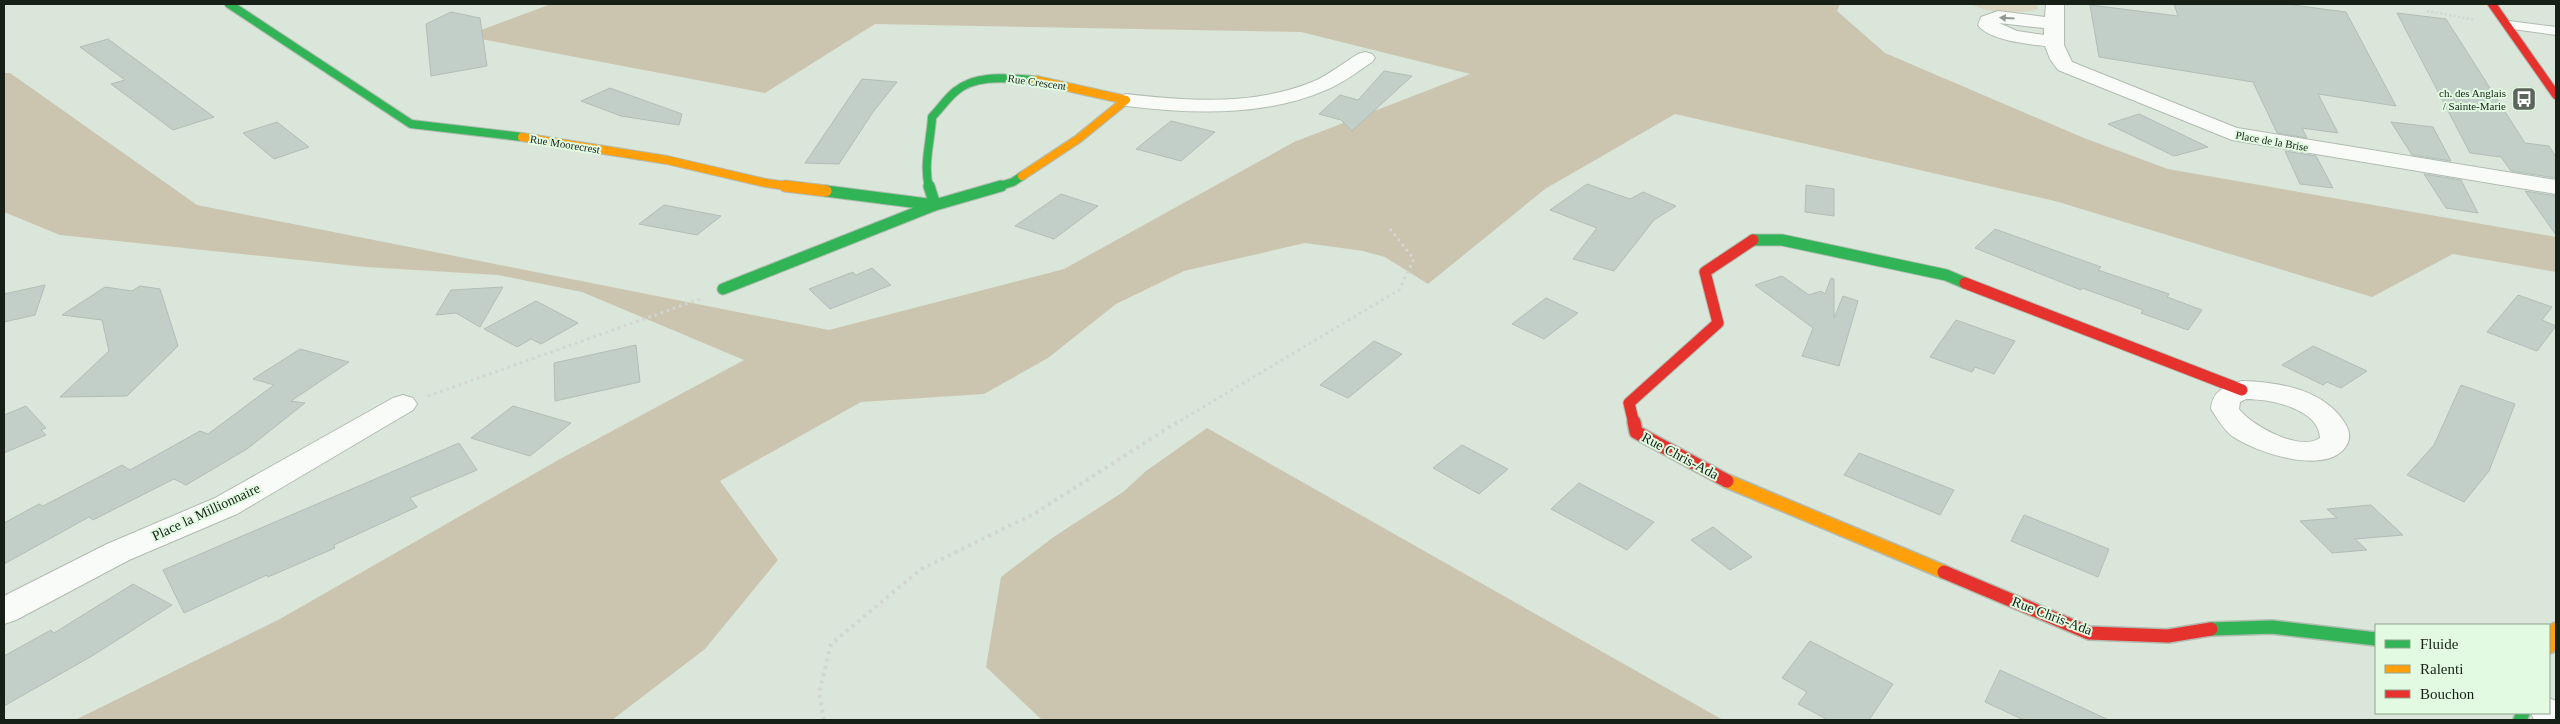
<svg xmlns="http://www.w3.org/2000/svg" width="2560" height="724" viewBox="0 0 2560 724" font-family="Georgia,serif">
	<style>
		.green { fill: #dcd7c0 }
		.forest { fill: #cbc5af }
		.building { fill: #c2cfc8; stroke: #b1bdb6 }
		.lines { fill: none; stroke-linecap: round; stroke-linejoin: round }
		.lane-casing { stroke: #b1bbb1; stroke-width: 2 }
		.street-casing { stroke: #b1bbb1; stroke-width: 2 }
		.fast-far2-casing { stroke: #b1bbb1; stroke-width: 10 }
		.fast-far1-casing { stroke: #b1bbb1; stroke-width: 13 }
		.fast-casing { stroke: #b1bbb1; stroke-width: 16 }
		.slow-far2-casing { stroke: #b1bbb1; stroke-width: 10 }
		.slow-far1-casing { stroke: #b1bbb1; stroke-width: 13 }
		.slow-casing { stroke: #b1bbb1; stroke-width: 16 }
		.jam-far2-casing { stroke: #b1bbb1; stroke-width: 10 }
		.jam-far1-casing { stroke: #b1bbb1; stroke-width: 13 }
		.jam-casing { stroke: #b1bbb1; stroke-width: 16 }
		.path-far2 { stroke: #d2d5d2; stroke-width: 2.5; stroke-dasharray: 2 2.5; stroke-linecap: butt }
		.path-far1 { stroke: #d2d5d2; stroke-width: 3; stroke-dasharray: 2.5 4; stroke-linecap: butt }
		.path { stroke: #d2d5d2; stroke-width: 4; stroke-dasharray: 3 4.5; stroke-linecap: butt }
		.lane { fill: #f9fbf9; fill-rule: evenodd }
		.street { fill: #f9fbf9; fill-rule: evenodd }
		.fast-far2 { stroke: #30b455; stroke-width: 8 }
		.fast-far1 { stroke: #30b455; stroke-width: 11 }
		.fast { stroke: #30b455; stroke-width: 13 }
		.slow-far2 { stroke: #ff9f0a; stroke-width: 8 }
		.slow-far1 { stroke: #ff9f0a; stroke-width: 11 }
		.slow { stroke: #ff9f0a; stroke-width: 13 }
		.jam-far2 { stroke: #e5322d; stroke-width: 8 }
		.jam-far1 { stroke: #e5322d; stroke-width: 11 }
		.jam { stroke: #e5322d; stroke-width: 13 }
		.oneway { fill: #939893 }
		.labels { text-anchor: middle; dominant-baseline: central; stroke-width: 4; stroke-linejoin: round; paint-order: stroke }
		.far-street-label { font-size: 11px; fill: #172017; stroke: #e1fae1 }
		.far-poi-label { font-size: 11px; fill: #172017; stroke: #e1fae1; text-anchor: end }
		.street-label { font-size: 14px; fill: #172017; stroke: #e1fae1 }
	</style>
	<rect width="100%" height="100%" fill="#dae6da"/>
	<path class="green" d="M1970,4H2037L2038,9C2017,15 1990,14 1970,4Z"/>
	<g class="forest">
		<polygon points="551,4 1840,4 1837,11 1885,53 2084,138 2168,169 2556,237 2556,272 2453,254 2372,297 2055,201 1675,114 1545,189 1428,284 1385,257 1363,251 1305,243 1184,271 1116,304 1048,358 984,394 861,402 720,481 778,560 705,649 612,720 75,720 278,620 560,459 744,360 582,292 498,275 366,267 60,235 4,212 4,73 10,73 197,205 829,330 1064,269 1294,142 1470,74 1301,32 875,24 765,93 465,36"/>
		<polygon points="1207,428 1723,720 1042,720 986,667 1001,577 1055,536 1123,492 1146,471"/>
	</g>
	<g class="building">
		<polygon points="2174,4 2285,4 2346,12 2396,106 2318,94 2338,133 2302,128 2307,138 2277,133 2253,82 2099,57 2090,5 2178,16"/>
		<polygon points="451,12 480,18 487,66 431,76 426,24"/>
		<polygon points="2397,13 2446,19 2525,143 2549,146 2556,157 2556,178 2511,171 2501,157 2470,153"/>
		<polygon points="108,39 214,117 173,130 111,84 125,80 80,47"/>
		<polygon points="1384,71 1412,76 1352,131 1341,120 1319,114 1340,95 1358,100"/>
		<polygon points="862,79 897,82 873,112 839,164 805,163"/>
		<polygon points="610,88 682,114 679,125 621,116 581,101"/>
		<polygon points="2139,114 2208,147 2174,156 2108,124"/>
		<polygon points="1171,121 1215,132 1181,161 1136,149"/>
		<polygon points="277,122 309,147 274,159 243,133"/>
		<polygon points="2391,122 2433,127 2451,161 2412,155"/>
		<polygon points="2285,151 2316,156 2333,188 2300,184"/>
		<polygon points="2424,174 2461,180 2478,213 2446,208"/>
		<polygon points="1587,184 1630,199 1643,192 1676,206 1654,220 1614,271 1573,259 1597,228 1550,210"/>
		<polygon points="1806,185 1834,189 1834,216 1805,212"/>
		<polygon points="2525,191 2556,196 2556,235"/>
		<polygon points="1061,194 1098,206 1054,239 1015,226"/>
		<polygon points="664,205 721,216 697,235 639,224"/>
		<polygon points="1995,229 2101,267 2098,270 2169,294 2167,297 2202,310 2188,330 2141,313 2143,310 2082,288 2081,290 1975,248"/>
		<polygon points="872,268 891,285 830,309 809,289 853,272 856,275"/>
		<polygon points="1782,276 1809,295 1821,291 1825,294 1831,278 1834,279 1834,318 1843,296 1858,301 1839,366 1802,356 1813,328 1755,285"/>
		<polygon points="45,285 35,315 4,322 4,294"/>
		<polygon points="140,286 160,289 178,346 127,396 60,397 109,351 102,320 62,315 105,287 132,291"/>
		<polygon points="503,287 480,327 456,313 436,315 451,290"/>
		<polygon points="2518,295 2552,307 2542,320 2556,326 2537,351 2487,332"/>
		<polygon points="1546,298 1578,313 1544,339 1512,324"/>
		<polygon points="536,301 578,323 541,344 531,339 517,347 484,329"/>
		<polygon points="1956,320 2015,341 1994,374 1975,367 1972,372 1930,357"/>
		<polygon points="1374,341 1402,354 1348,398 1320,385"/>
		<polygon points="636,345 640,382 555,401 554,363"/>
		<polygon points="2313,346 2367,371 2341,388 2327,382 2323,385 2282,365"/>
		<polygon points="300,349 349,362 291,401 305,403 247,449 186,485 174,479 93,520 89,517 4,564 4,523 39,504 43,506 122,465 130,470 200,431 208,434 274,385 253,379"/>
		<polygon points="2461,385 2515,404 2489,471 2464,502 2407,475 2434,445"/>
		<polygon points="26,406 46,428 41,430 46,435 4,453 4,415"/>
		<polygon points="513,406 571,423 530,456 471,438"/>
		<polygon points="459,443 477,470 410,498 417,507 334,545 335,548 268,577 267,575 184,613 163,570"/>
		<polygon points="1462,445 1508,469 1479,494 1433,468"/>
		<polygon points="1859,453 1954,490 1940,515 1844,475"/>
		<polygon points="1579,483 1654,522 1627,550 1551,509"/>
		<polygon points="2371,505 2403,535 2355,539 2367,550 2332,553 2300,521 2337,518 2327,509"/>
		<polygon points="2024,515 2109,549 2098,577 2011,541"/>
		<polygon points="1713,527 1752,557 1730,570 1691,540"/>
		<polygon points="133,584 172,605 92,656 4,706 4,656 51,630 54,633"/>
		<polygon points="1810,641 1893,684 1869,720 1828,720 1798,704 1807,692 1782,678"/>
		<polygon points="2000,670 2109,720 2024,720 1985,702"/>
	</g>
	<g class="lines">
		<defs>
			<polygon id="lane" points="2509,21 2556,27 2556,35 2505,28 2505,22"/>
			<g id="street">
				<path d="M2046,4H2064V45L2072,62L2237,128L2556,180V194L2232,140L2058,70L2050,59L2045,46C2027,44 1988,40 1978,25L1981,17L1998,11L2045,17ZM1999,23L2044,28V35L2017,31Z"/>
				<path d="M1365,52L1372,54L1375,58L1372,62C1357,72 1343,83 1326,90C1263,117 1193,114 1126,106L1119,104L1116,100L1119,96L1126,94C1187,101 1253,106 1312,82C1329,75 1343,63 1358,54Z"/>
				<path d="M2242,381C2280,382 2326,390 2346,425C2351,434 2350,443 2343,450C2320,474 2255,452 2232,436C2223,429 2217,418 2211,409C2212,391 2226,385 2242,381ZM2246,399C2269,399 2319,408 2320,438C2300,452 2252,426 2239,409L2240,402Z"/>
				<polygon points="403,395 413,398 417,404 413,410 237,514 129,560 16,620 4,624 4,596 107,544 215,498 393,398"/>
				<polygon points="2549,698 2556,701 2556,720 2534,720 2531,713 2549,713"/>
			</g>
			<g id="fast-far2">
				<polyline points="229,4 411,124 522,137"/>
				<path d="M929,187C923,164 931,140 932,117C940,109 947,98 956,91C977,73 1011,79 1036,80"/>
				<polyline points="997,187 1013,182 1022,176"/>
			</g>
			<g id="fast-far1">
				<polyline points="826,191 935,205 929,186"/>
				<polyline points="1753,240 1782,240 1946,275 1965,283"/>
				<polyline points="723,289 935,205 1001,186"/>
			</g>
			<g id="fast">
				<polyline points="2211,629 2272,627 2376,639"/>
				<polyline points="2520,720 2523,713"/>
			</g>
			<g id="slow-far2">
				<polyline points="522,137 667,160 766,183 794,187"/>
				<polyline points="1022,176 1078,139 1126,100 1036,80"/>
			</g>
			<polyline id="slow-far1" points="785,186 826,191"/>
			<g id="slow">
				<polyline points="1727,481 1944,572"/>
				<polyline points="2549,647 2556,629"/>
			</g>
			<polyline id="jam-far2" points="2492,4 2556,95"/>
			<g id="jam-far1">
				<polyline points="1965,283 2242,390"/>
				<polyline points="1634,424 1629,403 1718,323 1705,272 1753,240"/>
			</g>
			<g id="jam">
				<polyline points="1634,422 1636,432 1727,481"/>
				<polyline points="1944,572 2089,633 2168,636 2211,629"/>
			</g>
		</defs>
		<use href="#lane" class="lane-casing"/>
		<use href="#street" class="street-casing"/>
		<use href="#fast-far2" class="fast-far2-casing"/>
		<use href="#fast-far1" class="fast-far1-casing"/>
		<use href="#fast" class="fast-casing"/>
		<use href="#slow-far2" class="slow-far2-casing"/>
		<use href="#slow-far1" class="slow-far1-casing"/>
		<use href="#slow" class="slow-casing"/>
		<use href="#jam-far2" class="jam-far2-casing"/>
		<use href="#jam-far1" class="jam-far1-casing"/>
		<use href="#jam" class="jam-casing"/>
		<polyline class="path-far2" points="2427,11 2476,20"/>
		<g class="path-far1">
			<polyline points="428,396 700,299"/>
			<polyline points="1175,424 1399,290 1414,259 1390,229"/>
		</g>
		<polyline class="path" points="824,720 819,693 831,644 921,569 1034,514 1177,422"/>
		<use href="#lane" class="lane"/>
		<use href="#street" class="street"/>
		<use href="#fast-far2" class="fast-far2"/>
		<use href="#fast-far1" class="fast-far1"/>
		<use href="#fast" class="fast"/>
		<use href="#slow-far2" class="slow-far2"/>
		<use href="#slow-far1" class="slow-far1"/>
		<use href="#slow" class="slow"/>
		<use href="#jam-far2" class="jam-far2"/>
		<use href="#jam-far1" class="jam-far1"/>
		<use href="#jam" class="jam"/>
	</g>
	<defs><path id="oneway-solid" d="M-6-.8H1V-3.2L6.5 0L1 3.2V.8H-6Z" transform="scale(1.25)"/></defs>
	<use class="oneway" href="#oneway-solid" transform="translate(2007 18) rotate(-176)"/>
	<defs>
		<symbol id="bus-square" viewBox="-11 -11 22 22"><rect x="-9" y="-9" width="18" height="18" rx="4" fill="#5b655b" stroke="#e1fae1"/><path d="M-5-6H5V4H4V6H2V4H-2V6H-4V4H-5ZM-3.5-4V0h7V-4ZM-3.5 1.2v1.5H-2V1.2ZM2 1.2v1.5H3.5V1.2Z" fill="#fff"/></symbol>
	</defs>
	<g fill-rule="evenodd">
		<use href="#bus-square" x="2510" y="85" width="28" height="28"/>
	</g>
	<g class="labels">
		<g class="far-street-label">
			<text transform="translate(1037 82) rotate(8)">Rue Crescent</text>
			<text transform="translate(2272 141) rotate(10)">Place de la Brise</text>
			<text transform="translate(565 144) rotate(9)">Rue Moorecrest</text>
		</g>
		<g class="far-poi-label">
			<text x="2506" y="93">ch. des Anglais<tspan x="2506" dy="13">/ Sainte-Marie</tspan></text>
		</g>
		<g class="street-label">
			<text transform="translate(1680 456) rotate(28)">Rue Chris-Ada</text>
			<text transform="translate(206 512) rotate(-25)">Place la Millionnaire</text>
			<text transform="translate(2052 616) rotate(21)">Rue Chris-Ada</text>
		</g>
	</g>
	<rect width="2560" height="724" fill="none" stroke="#172017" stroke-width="10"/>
	<rect x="2375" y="624" width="175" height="90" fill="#e1fae1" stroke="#90a390"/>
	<rect x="2385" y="640" width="25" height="8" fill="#30b455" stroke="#90a390"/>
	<text x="2420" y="649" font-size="15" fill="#172017">Fluide</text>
	<rect x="2385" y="665" width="25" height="8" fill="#ff9f0a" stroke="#90a390"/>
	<text x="2420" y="674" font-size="15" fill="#172017">Ralenti</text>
	<rect x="2385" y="690" width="25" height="8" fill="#e5322d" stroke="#90a390"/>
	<text x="2420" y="699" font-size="15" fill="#172017">Bouchon</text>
</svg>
